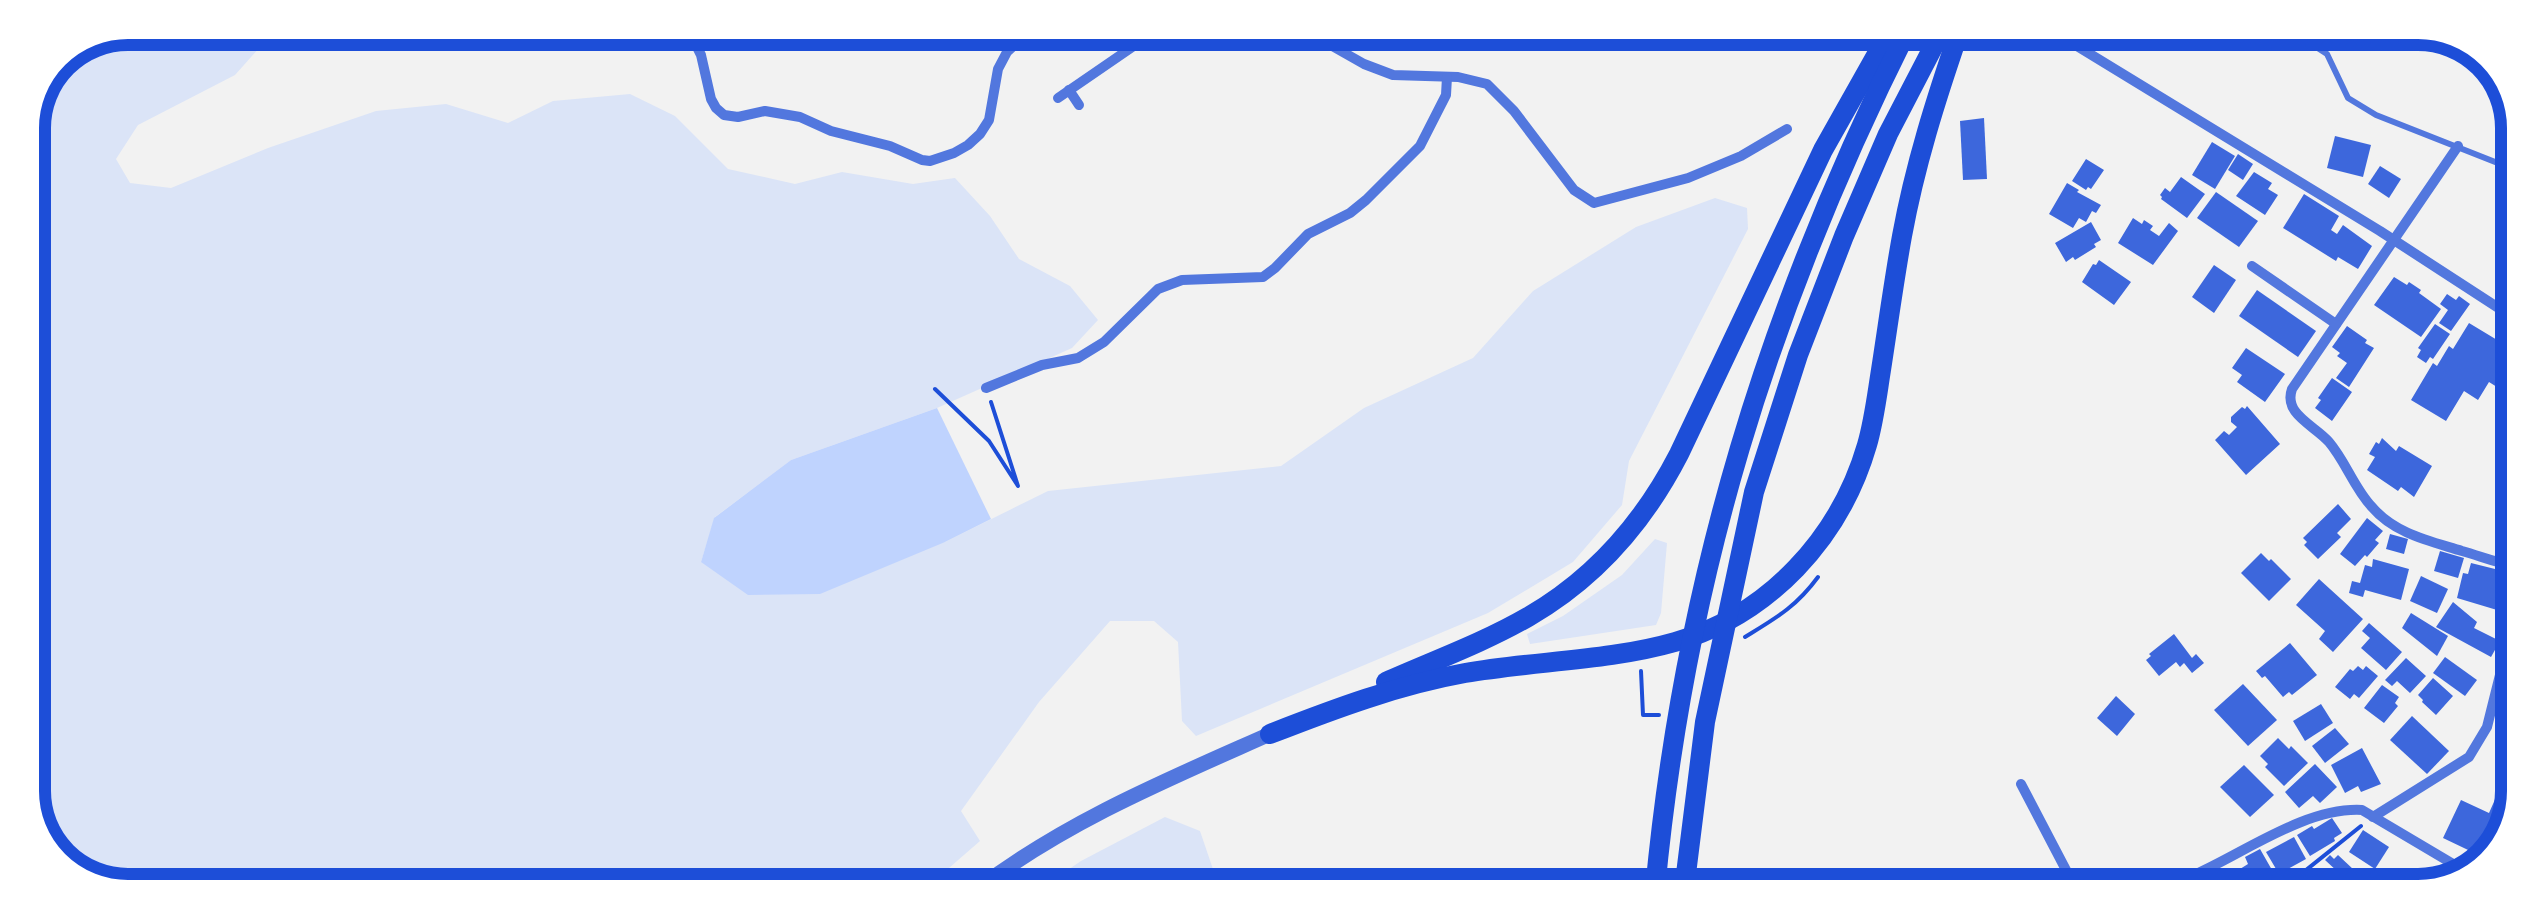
<svg xmlns="http://www.w3.org/2000/svg" width="2546" height="919" viewBox="0 0 2546 919" font-family="Arial,sans-serif">
	<style>
		.green { fill: #dbe4f7 }
		.water { fill: #bfd3fe }
		.building { fill: #3d67dc }
		.lines { fill: none; stroke-linecap: round; stroke-linejoin: round }
		.path { stroke: #1d4ed8; stroke-width: 4 }
		.service { stroke: #5277de; stroke-width: 6 }
		.minor { stroke: #5277de; stroke-width: 10 }
		.tertiary { stroke: #5277de; stroke-width: 15 }
		.trunk { stroke: #1d4ed8; stroke-width: 20 }
		.rim { fill: none; stroke: #1d4ed8; stroke-width: 12 }
	</style>
	<rect width="100%" height="100%" fill="#f2f2f2"/>
	<g class="green">
		<polygon points="128,28 269,28 270,36 235,75 138,125 116,159 130,183 171,188 268,148 376,111 446,104 508,123 553,101 630,94 675,116 728,169 795,184 842,172 913,184 955,178 990,216 1019,259 1070,286 1098,320 1072,348 937,408 791,460 715,517 701,562 945,542 1048,491 1281,466 1364,408 1473,358 1533,291 1636,227 1715,198 1747,208 1748,229 1629,461 1622,505 1573,562 1488,613 1196,736 1182,721 1178,642 1154,621 1110,621 1039,702 961,811 980,841 926,888 96,886 49,853 28,798 28,122 57,57"/>
		<polygon points="1655,539 1667,543 1661,613 1656,625 1530,644 1527,634 1563,616 1622,575"/>
		<polygon points="1165,817 1200,831 1216,878 1215,889 1041,888 1081,861"/>
	</g>
	<polygon class="water" points="937,408 991,519 945,542 820,594 748,595 701,562 714,518 791,460"/>
	<g class="building">
		<polygon points="1984,118 1987,179 1963,180 1960,121"/>
		<polygon points="2335,136 2371,145 2363,177 2327,168"/>
		<polygon points="2212,142 2235,156 2215,189 2192,175"/>
		<polygon points="2238,154 2253,164 2243,180 2228,170"/>
		<polygon points="2086,159 2104,170 2091,189 2088,187 2086,190 2072,181"/>
		<polygon points="2380,166 2401,179 2389,198 2368,184"/>
		<polygon points="2254,172 2272,183 2268,189 2278,195 2265,215 2236,196"/>
		<polygon points="2181,177 2205,194 2187,218 2161,199 2162,197 2160,195 2165,188 2170,192"/>
		<polygon points="2067,183 2079,190 2077,192 2101,205 2096,213 2092,211 2086,222 2079,218 2073,228 2049,214"/>
		<polygon points="2216,192 2258,221 2239,247 2197,218"/>
		<polygon points="2304,194 2339,216 2331,230 2337,234 2343,225 2372,246 2358,269 2338,257 2336,261 2283,228"/>
		<polygon points="2133,218 2142,224 2144,220 2153,226 2150,230 2159,236 2169,223 2178,231 2153,265 2118,243"/>
		<polygon points="2091,222 2101,240 2094,244 2096,247 2075,260 2073,257 2066,262 2055,243"/>
		<polygon points="2099,260 2131,282 2114,305 2082,282 2093,264 2096,265"/>
		<polygon points="2214,265 2236,280 2214,313 2192,297"/>
		<polygon points="2394,277 2407,285 2409,282 2421,290 2419,293 2441,309 2421,337 2374,305"/>
		<polygon points="2257,290 2316,331 2298,357 2239,316"/>
		<polygon points="2447,294 2456,300 2459,296 2470,304 2451,331 2439,323 2448,310 2440,304"/>
		<polygon points="2469,323 2517,352 2516,399 2489,382 2478,400 2464,391 2446,421 2411,400 2433,363 2437,366 2449,346 2453,349"/>
		<polygon points="2435,324 2450,334 2433,359 2430,357 2426,363 2417,357 2421,350 2418,348"/>
		<polygon points="2347,326 2367,340 2365,343 2374,348 2349,387 2336,378 2347,363 2337,356 2340,353 2332,347"/>
		<polygon points="2246,348 2285,374 2265,402 2237,382 2242,375 2232,368"/>
		<polygon points="2332,378 2352,392 2332,421 2315,408 2321,400 2318,398"/>
		<polygon points="2247,406 2280,444 2246,475 2215,440 2224,431 2229,435 2237,427 2231,422 2231,417 2242,407 2245,409"/>
		<polygon points="2382,438 2396,451 2399,446 2432,466 2414,497 2401,487 2398,491 2367,470 2375,457 2369,454 2376,442 2379,444"/>
		<polygon points="2338,504 2351,519 2337,533 2341,537 2318,559 2304,545 2307,542 2303,538"/>
		<polygon points="2367,518 2383,531 2375,540 2379,543 2367,557 2365,555 2355,566 2340,554"/>
		<polygon points="2390,534 2408,539 2404,554 2386,549"/>
		<polygon points="2440,551 2464,558 2458,578 2434,571"/>
		<polygon points="2261,553 2269,561 2271,559 2291,579 2269,601 2241,573"/>
		<polygon points="2373,559 2409,569 2401,600 2365,590 2363,597 2349,593 2352,581 2360,583 2365,565 2372,567"/>
		<polygon points="2471,563 2499,570 2497,578 2503,579 2502,583 2507,584 2504,596 2500,595 2497,610 2457,598 2463,573 2468,574"/>
		<polygon points="2421,576 2448,589 2437,613 2410,601"/>
		<polygon points="2319,579 2363,619 2333,652 2319,639 2325,631 2296,605"/>
		<polygon points="2453,602 2477,622 2474,628 2500,641 2491,657 2436,627"/>
		<polygon points="2411,613 2448,636 2437,656 2402,628"/>
		<polygon points="2369,623 2402,652 2386,670 2361,648 2370,638 2362,631"/>
		<polygon points="2174,634 2192,658 2196,654 2204,663 2192,673 2184,663 2180,667 2176,662 2159,676 2146,660 2151,656 2149,654"/>
		<polygon points="2290,643 2317,675 2292,695 2289,692 2283,697 2265,676 2262,678 2256,671"/>
		<polygon points="2445,657 2477,680 2465,696 2433,673"/>
		<polygon points="2406,658 2426,676 2410,693 2397,681 2392,686 2385,680"/>
		<polygon points="2358,666 2363,670 2366,666 2378,676 2359,698 2354,694 2350,699 2335,687 2350,669 2353,671"/>
		<polygon points="2433,678 2453,696 2436,715 2422,702 2423,700 2418,695"/>
		<polygon points="2243,684 2277,720 2248,746 2214,710"/>
		<polygon points="2382,685 2399,697 2395,703 2398,706 2384,723 2364,708"/>
		<polygon points="2116,696 2135,714 2117,736 2097,718"/>
		<polygon points="2321,704 2333,723 2305,741 2293,721"/>
		<polygon points="2412,716 2449,751 2427,774 2390,740"/>
		<polygon points="2335,728 2349,744 2325,763 2312,746"/>
		<polygon points="2278,738 2289,749 2291,746 2308,763 2284,786 2265,767 2268,764 2260,756"/>
		<polygon points="2362,748 2381,784 2361,792 2358,786 2345,793 2331,765"/>
		<polygon points="2315,764 2337,787 2320,803 2313,796 2299,808 2285,792"/>
		<polygon points="2244,765 2274,795 2250,817 2220,787"/>
		<polygon points="2497,795 2513,803 2513,823 2487,859 2443,838 2461,800 2489,813"/>
		<polygon points="2332,818 2342,833 2334,838 2335,841 2310,856 2297,835 2312,826 2314,829"/>
		<polygon points="2363,830 2389,847 2375,869 2349,852"/>
		<polygon points="2294,837 2306,859 2279,874 2266,852"/>
		<polygon points="2260,849 2272,870 2248,883 2240,869 2248,864 2245,857"/>
		<polygon points="2330,855 2334,859 2338,855 2354,870 2349,876 2341,869 2338,872 2325,860"/>
		<polygon points="2233,869 2242,886 2231,891 2205,891 2201,884"/>
		<polygon points="2324,869 2338,883 2330,891 2327,891 2314,879"/>
	</g>
	<g class="lines">
		<g class="path">
			<polyline points="935,389 989,441 1018,486 991,402"/>
			<path d="M1745,637C1776,618 1796,607 1818,577"/>
			<polyline points="1641,671 1643,715 1659,715"/>
			<polyline points="2280,891 2361,826"/>
		</g>
		<polyline class="service" points="2293,32 2327,54 2348,98 2376,115 2518,171"/>
		<g class="minor">
			<polyline points="688,29 701,55 711,99 716,108 724,115 738,117 765,111 800,117 831,131 890,146 922,160 930,161 954,153 968,145 980,134 989,120 998,69 1007,52 1030,30"/>
			<polyline points="1304,30 1364,64 1393,75 1458,77 1487,84 1514,111 1574,190 1594,203 1688,178 1741,156 1787,129"/>
			<polyline points="2054,32 2380,231 2517,320"/>
			<polyline points="2016,36 2025,32"/>
			<polyline points="1069,90 1079,105"/>
			<polyline points="1058,98 1157,30"/>
			<path d="M2458,146L2292,389C2283,414 2314,425 2329,442C2346,462 2354,488 2372,507C2395,534 2430,541 2462,551C2480,556 2497,563 2515,566"/>
			<polyline points="2252,266 2336,324"/>
			<polyline points="986,388 1042,365 1078,358 1104,342 1158,289 1182,280 1263,277 1275,268 1308,234 1350,213 1366,200 1420,146 1446,95 1447,77"/>
			<polyline points="2021,784 2077,891"/>
			<polyline points="2373,817 2469,757 2487,727 2502,667 2515,594"/>
			<path d="M2149,891C2164,886 2179,881 2194,875C2244,853 2306,807 2362,810L2470,874"/>
		</g>
		<path class="tertiary" d="M979,888C1067,821 1169,779 1270,734"/>
		<g class="trunk">
			<path d="M1386,682C1433,661 1483,643 1528,617C1594,579 1644,522 1679,454L1823,150L1890,31"/>
			<path d="M1270,734C1334,709 1398,685 1465,673C1533,661 1609,661 1675,642C1769,615 1840,538 1867,445C1874,421 1877,395 1881,370C1888,325 1894,280 1902,236C1915,165 1936,99 1959,32"/>
			<path d="M1655,890C1684,581 1768,308 1907,31"/>
			<polyline points="1684,890 1705,722 1754,492 1798,355 1844,236 1888,134 1941,32"/>
		</g>
	</g>
	<path d="M0 0H2546V919H0ZM128 45H2418A83 83 0 0 1 2501 128V791A83 83 0 0 1 2418 874H128A83 83 0 0 1 45 791V128A83 83 0 0 1 128 45Z" fill="#fff" fill-rule="evenodd"/>
	<path class="rim" d="M128 45H2418A83 83 0 0 1 2501 128V791A83 83 0 0 1 2418 874H128A83 83 0 0 1 45 791V128A83 83 0 0 1 128 45Z"/>
</svg>
